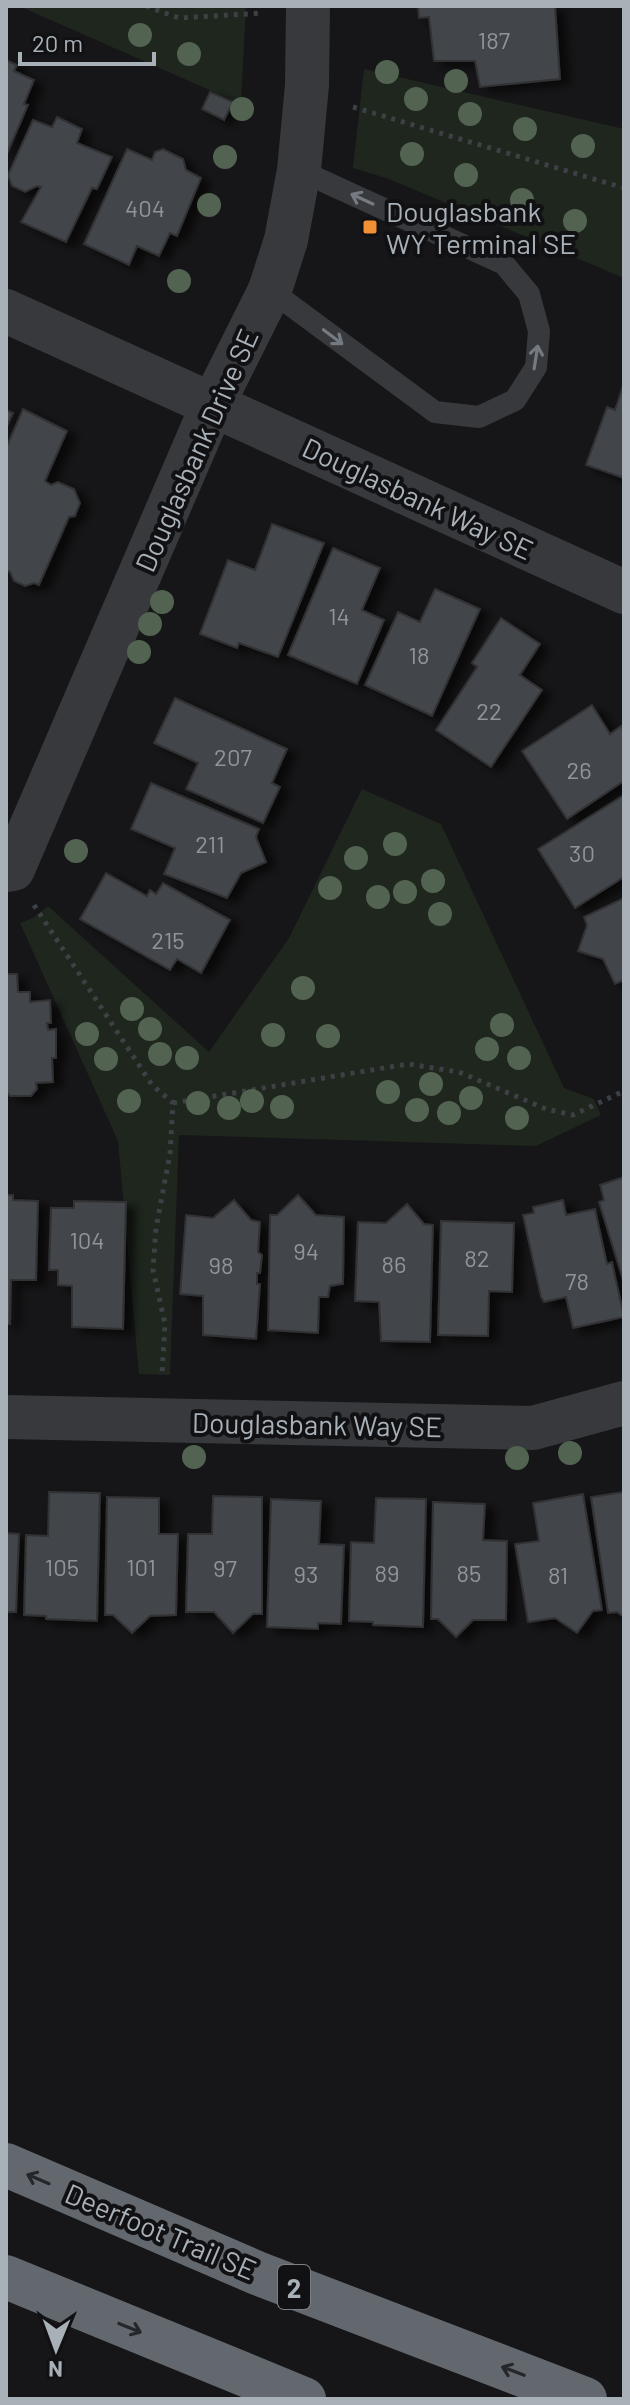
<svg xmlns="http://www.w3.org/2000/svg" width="630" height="2405" viewBox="0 0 630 2405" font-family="Barlow,sans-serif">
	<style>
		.green { fill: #1e261e }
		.building { fill: #424448; stroke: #303134; stroke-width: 2; filter: url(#shadow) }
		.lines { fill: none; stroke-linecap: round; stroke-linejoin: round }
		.path { stroke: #3d4044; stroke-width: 5; stroke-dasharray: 4 6; stroke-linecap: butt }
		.service { stroke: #37393d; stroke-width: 22 }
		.minor { stroke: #37393d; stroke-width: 44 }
		.motorway { stroke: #63686e; stroke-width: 44 }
		.tree { fill: #526451 }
		.oneway { stroke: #757a81 }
		.oneway2 { stroke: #26272a }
		.poi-dot { fill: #f29134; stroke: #111113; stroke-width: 3 }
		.labels { text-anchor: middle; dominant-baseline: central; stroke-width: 8; stroke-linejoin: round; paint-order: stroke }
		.number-label { font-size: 24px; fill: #8e959c }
		.shield { fill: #111113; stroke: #7b8086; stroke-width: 2 }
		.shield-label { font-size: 26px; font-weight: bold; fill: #a8b0b8 }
		.poi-label { font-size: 28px; fill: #a8b0b8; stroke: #111113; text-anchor: start }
		.street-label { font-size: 28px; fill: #a8b0b8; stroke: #111113 }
	</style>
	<defs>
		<filter id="shadow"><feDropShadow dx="9" dy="5" stdDeviation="4" flood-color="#0009"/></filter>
	</defs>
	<rect width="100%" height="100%" fill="#161618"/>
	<g class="green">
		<polygon points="19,6 246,6 241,104"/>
		<polygon points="364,69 624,129 624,278 389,179 353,168"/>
		<polygon points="362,789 441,824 564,1088 594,1099 601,1115 536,1146 179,1135 170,1375 139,1374 118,1141 20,923 33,918 48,906 209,1052 289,938"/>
	</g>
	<g class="building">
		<polygon points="418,6 555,6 560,79 480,87 475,61 434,61 429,17 419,18"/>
		<polygon points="6,60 17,65 14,71 34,80 24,104 28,105 6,156"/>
		<polygon points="210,92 233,102 224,120 202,109"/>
		<polygon points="57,117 82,129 77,143 112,157 97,189 92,188 66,242 21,222 41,187 37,186 25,192 12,186 8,175 33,120 52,127"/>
		<polygon points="127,149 152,160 155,152 163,149 183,159 186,170 201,178 177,236 170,233 159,256 137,246 129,265 84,244"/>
		<polygon points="624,383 624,478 586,465 607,407 615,410"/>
		<polygon points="23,409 67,431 45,481 51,485 58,482 74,489 80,503 75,516 69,517 39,585 34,583 25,586 14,581 10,572 6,570 6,448"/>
		<polygon points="6,410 13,413 6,428"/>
		<polygon points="272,524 324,543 278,657 239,643 237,648 200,634 228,560 255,570"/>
		<polygon points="333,548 380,568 362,610 384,620 357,684 288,655"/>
		<polygon points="435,589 480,609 432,716 365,685 398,612 420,622"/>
		<polygon points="501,618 540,644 520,675 542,690 491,767 436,730 477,667 472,663"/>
		<polygon points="175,698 287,749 272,783 280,787 263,823 186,789 198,763 154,743"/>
		<polygon points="592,705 610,734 621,726 624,731 624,781 567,819 522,751"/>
		<polygon points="151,783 259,829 256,837 266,862 241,873 227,898 164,874 175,848 131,829"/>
		<polygon points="624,795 624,877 575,908 538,849"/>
		<polygon points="106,873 147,896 150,890 156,894 163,883 230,920 201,973 177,959 170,970 80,919"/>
		<polygon points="624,898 624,980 615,984 603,959 578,951 587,925 584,917"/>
		<polygon points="6,974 17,974 18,992 30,992 30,1002 50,1000 51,1023 47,1023 48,1030 56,1029 56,1058 52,1058 53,1082 36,1083 37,1089 31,1096 10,1096 6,1091"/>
		<polygon points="624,1177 624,1283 599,1202 604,1200 600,1185"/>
		<polygon points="6,1195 13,1195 13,1200 38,1201 36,1280 11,1280 10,1324 6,1324"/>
		<polygon points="298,1195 316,1215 344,1217 343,1284 330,1286 328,1297 319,1297 318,1333 268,1330 270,1215 277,1215"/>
		<polygon points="234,1200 251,1220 260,1222 258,1252 262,1255 260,1273 257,1273 257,1284 260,1284 256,1339 203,1335 203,1296 180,1294 186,1215 213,1218"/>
		<polygon points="563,1200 566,1215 595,1209 607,1264 612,1262 624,1317 573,1328 566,1297 544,1302 541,1297 523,1215 534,1213 533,1207"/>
		<polygon points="74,1201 126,1202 123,1329 72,1327 72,1286 58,1285 58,1270 49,1270 51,1208 74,1208"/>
		<polygon points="407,1204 424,1224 433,1225 430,1342 381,1341 379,1302 355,1301 358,1222 386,1223"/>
		<polygon points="441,1221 514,1223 512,1292 489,1291 488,1336 438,1335"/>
		<polygon points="49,1492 100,1493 97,1621 46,1619 46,1616 24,1615 26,1535 48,1536"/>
		<polygon points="624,1492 624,1617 617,1612 608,1613 591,1497"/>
		<polygon points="583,1494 602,1610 593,1611 577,1633 555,1618 528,1622 515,1544 539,1541 533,1503"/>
		<polygon points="213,1496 262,1497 262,1614 253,1614 233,1633 214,1612 186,1612 188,1534 212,1534"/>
		<polygon points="107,1497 159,1498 159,1534 178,1534 176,1615 150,1616 132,1633 113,1615 105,1615"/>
		<polygon points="376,1498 426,1499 423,1627 373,1625 373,1622 349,1621 351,1542 374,1543"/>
		<polygon points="271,1499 321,1501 319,1544 344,1545 341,1624 318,1623 318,1629 267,1627"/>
		<polygon points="433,1502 485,1504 483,1540 507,1541 506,1620 473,1620 456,1637 438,1619 431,1619"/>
		<polygon points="6,1533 19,1534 16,1612 6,1612"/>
	</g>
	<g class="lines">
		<g class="path">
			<polyline points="146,6 179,18 263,13"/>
			<polyline points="353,107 624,188"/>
			<polyline points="34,905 152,1085 173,1103 170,1154 156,1228 153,1270 165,1324 162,1375"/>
			<polyline points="173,1103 408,1064 459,1072 546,1109 573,1115 624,1091"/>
		</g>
		<polyline class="service" points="270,290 435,412 479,417 515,400 536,367 539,331 529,294 504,264 299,170"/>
		<g class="minor">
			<polyline points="6,311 624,592"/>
			<polyline points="6,870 13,869 213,404 270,290 286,240 299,170 307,85 308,6"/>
			<polyline points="6,1417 533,1428 624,1403"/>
		</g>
		<g class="motorway">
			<polyline points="6,2165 257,2273 585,2399"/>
			<polyline points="6,2277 304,2399"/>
		</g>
	</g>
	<g class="tree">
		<circle cx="140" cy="35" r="12"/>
		<circle cx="189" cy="54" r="12"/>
		<circle cx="387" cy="72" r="12"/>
		<circle cx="456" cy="81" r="12"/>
		<circle cx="416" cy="99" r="12"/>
		<circle cx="242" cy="109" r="12"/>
		<circle cx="470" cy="114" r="12"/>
		<circle cx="525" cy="129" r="12"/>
		<circle cx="583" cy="146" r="12"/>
		<circle cx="412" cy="154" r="12"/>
		<circle cx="225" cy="157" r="12"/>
		<circle cx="466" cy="175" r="12"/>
		<circle cx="522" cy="200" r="12"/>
		<circle cx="209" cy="205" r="12"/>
		<circle cx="575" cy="221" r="12"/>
		<circle cx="179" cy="281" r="12"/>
		<circle cx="162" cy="602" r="12"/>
		<circle cx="150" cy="624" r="12"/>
		<circle cx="139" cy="652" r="12"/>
		<circle cx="395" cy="844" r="12"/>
		<circle cx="76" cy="851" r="12"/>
		<circle cx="356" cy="858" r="12"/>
		<circle cx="433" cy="881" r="12"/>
		<circle cx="330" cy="888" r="12"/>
		<circle cx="405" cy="892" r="12"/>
		<circle cx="378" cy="897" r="12"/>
		<circle cx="440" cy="914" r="12"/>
		<circle cx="303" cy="988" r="12"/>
		<circle cx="132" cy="1009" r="12"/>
		<circle cx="502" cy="1025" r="12"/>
		<circle cx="150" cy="1029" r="12"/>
		<circle cx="87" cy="1034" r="12"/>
		<circle cx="273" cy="1035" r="12"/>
		<circle cx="328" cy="1036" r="12"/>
		<circle cx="487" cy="1049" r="12"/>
		<circle cx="160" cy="1054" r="12"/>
		<circle cx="187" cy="1058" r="12"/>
		<circle cx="519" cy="1058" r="12"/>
		<circle cx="106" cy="1059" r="12"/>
		<circle cx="431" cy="1084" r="12"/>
		<circle cx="388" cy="1092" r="12"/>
		<circle cx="471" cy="1098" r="12"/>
		<circle cx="129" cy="1101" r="12"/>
		<circle cx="252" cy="1101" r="12"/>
		<circle cx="198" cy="1103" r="12"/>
		<circle cx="282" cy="1107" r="12"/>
		<circle cx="229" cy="1108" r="12"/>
		<circle cx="417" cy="1110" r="12"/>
		<circle cx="449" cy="1113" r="12"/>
		<circle cx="517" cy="1118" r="12"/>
		<circle cx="570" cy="1453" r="12"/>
		<circle cx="194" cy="1457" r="12"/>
		<circle cx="517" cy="1458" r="12"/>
	</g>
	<defs><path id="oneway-shaft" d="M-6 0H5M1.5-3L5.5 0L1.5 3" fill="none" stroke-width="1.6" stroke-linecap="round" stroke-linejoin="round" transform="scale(2)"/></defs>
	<g class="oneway">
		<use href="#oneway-shaft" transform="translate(362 199) rotate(-155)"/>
		<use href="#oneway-shaft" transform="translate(333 337) rotate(37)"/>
		<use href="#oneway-shaft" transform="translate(536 357) rotate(-81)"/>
	</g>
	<g class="oneway2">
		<use href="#oneway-shaft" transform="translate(38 2179) rotate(-157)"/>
		<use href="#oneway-shaft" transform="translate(130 2328) rotate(22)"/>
		<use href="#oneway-shaft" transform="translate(513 2371) rotate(-159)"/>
	</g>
	<rect class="poi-dot" x="362" y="219" width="16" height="16" rx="4"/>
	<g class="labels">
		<g class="number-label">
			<text x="494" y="39">187</text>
			<text x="145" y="207">404</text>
			<text x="339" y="615">14</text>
			<text x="419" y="654">18</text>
			<text x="489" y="710">22</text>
			<text x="233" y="756">207</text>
			<text x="579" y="769">26</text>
			<text x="210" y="843">211</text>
			<text x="582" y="852">30</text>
			<text x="168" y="939">215</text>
			<text x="87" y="1239">104</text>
			<text x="306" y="1250">94</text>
			<text x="477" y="1257">82</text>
			<text x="394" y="1263">86</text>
			<text x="221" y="1264">98</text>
			<text x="577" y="1280">78</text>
			<text x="62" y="1566">105</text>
			<text x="141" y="1566">101</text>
			<text x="225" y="1567">97</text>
			<text x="387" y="1572">89</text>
			<text x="469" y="1572">85</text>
			<text x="306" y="1573">93</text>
			<text x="558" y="1574">81</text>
		</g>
		<rect class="shield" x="278" y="2265" width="32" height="44" rx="6"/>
		<g class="shield-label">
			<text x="294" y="2287">2</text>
		</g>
		<g class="poi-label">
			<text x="386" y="211">Douglasbank<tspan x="386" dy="32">WY Terminal SE</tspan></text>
		</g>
		<g class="street-label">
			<text transform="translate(196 450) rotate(-66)">Douglasbank Drive SE</text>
			<text transform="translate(418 498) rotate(25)">Douglasbank Way SE</text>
			<text transform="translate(317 1424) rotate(1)">Douglasbank Way SE</text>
			<text transform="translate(161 2231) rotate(23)">Deerfoot Trail SE</text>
		</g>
	</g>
	<rect width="630" height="2405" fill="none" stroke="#a8b0b8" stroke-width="16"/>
	<g transform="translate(56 2349) rotate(181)" stroke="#111113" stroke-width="6" paint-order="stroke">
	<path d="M0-6L14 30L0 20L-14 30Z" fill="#a8b0b8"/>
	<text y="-12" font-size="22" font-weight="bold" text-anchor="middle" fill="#a8b0b8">N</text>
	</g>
	<path d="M20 52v12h134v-12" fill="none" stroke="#a8b0b8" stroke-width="4"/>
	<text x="32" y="52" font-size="24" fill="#a8b0b8" stroke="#111113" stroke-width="6" paint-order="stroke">20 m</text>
</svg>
